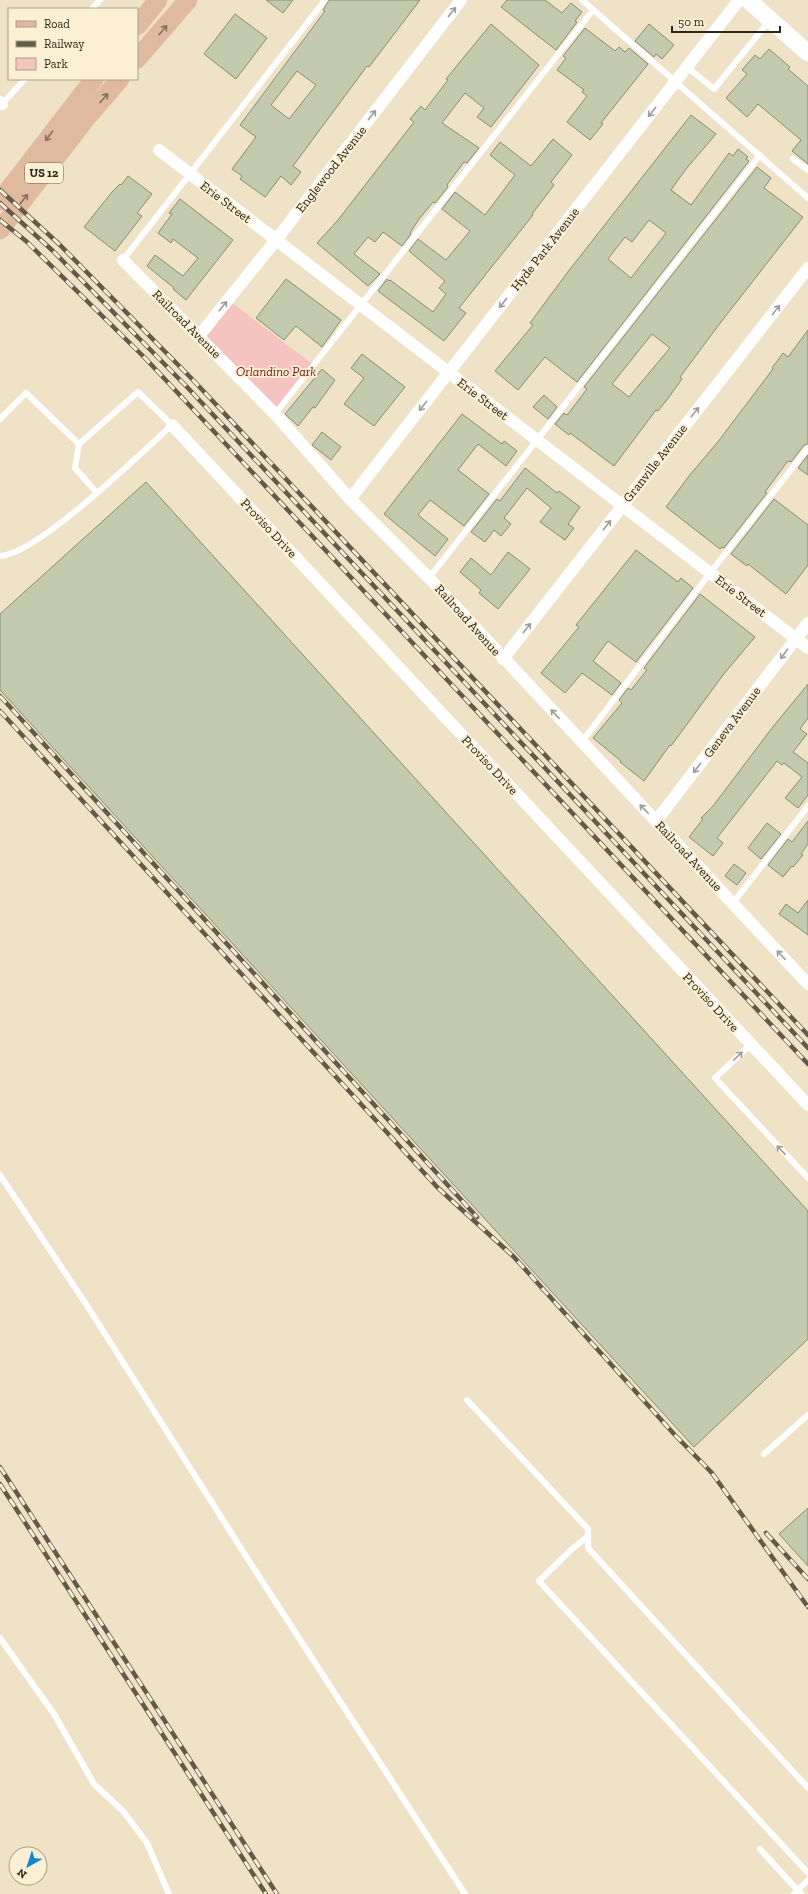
<svg xmlns="http://www.w3.org/2000/svg" width="808" height="1894" viewBox="0 0 808 1894" font-family="'Zilla Slab',serif">
	<style>
		.green { fill: #f6c4c0 }
		.building { fill: #c3caae; stroke: #878d72; fill-rule: evenodd }
		.lines { fill: none; stroke-linecap: round; stroke-linejoin: round }
		.service { stroke: #fff; stroke-width: 6 }
		.minor { stroke: #fff; stroke-width: 12 }
		.secondary { stroke: #fff; stroke-width: 17 }
		.primary { stroke: #e0ba9f; stroke-width: 19 }
		.rail-casing { stroke: #625b4c; stroke-width: 4.5 }
		.rail { stroke: #fcf0d4; stroke-width: 3; stroke-dasharray: 9; stroke-linecap: butt }
		.oneway { stroke: #9f9d98 }
		.oneway2 { stroke: #85705d }
		.labels { text-anchor: middle; dominant-baseline: central; stroke-width: 3.5; stroke-linejoin: round; paint-order: stroke }
		.shield { fill: #fcf0d4; stroke: #696352; stroke-width: 1 }
		.shield-label { font-size: 12px; font-weight: bold; fill: #2a261b }
		.street-label { font-size: 13px; fill: #2a261b; stroke: #fcf0d4 }
		.park-label { font-size: 13px; font-style: italic; fill: #800d18; stroke: #fcf0d4 }
	</style>
	<rect width="100%" height="100%" fill="#efe2c7"/>
	<polygon class="green" points="226,298 315,366 278,414 199,333"/>
	<g class="building">
		<polygon points="266,0 293,0 283,13"/>
		<path d="M329,0H420L369,67L367,66L293,166L301,172L291,185L281,176L265,197L240,179L242,176L232,169L256,137L240,125L325,11L323,10ZM297,71L316,85L289,119L271,105Z"/>
		<polygon points="507,0 545,0 562,13 571,3 582,12 575,21 577,22 556,50 501,7"/>
		<polygon points="235,14 267,38 236,79 204,54"/>
		<polygon points="491,24 539,65 491,127 477,117 484,108 465,93 442,123 479,148 467,163 464,162 449,182 447,185 448,187 435,203 433,202 419,219 410,233 411,234 402,246 383,232 375,242 368,237 354,254 380,274 368,286 317,243 338,220 414,122 410,119 421,106 425,110 448,80 446,79"/>
		<polygon points="649,24 674,45 662,59 656,54 654,57 635,41"/>
		<polygon points="585,28 615,51 619,47 625,52 629,48 648,64 601,123 603,124 590,140 567,122 587,96 582,92 584,90 557,70 566,58 563,56"/>
		<polygon points="769,49 790,67 788,69 808,86 808,164 792,151 801,140 758,104 747,117 726,98 747,74 742,70 755,55 760,59"/>
		<path d="M691,115L716,134L686,169L671,190L691,205L729,153L733,156L738,149L748,157L746,159L749,161L577,382L545,357L518,390L495,371L533,325L530,323L567,273ZM649,220L666,233L631,278L608,259L625,237L632,242Z"/>
		<polygon points="553,139 572,155 551,182 554,185 532,214 533,215 459,308 466,313 444,341 378,291 387,279 389,281 390,280 433,312 446,294 439,288 445,281 409,251 418,239 446,260 470,231 442,209 455,192 485,215 515,175 490,155 500,142 531,166"/>
		<path d="M757,167L771,178L764,188L803,217L721,322L680,377L682,379L669,397L658,411L656,410L614,466L570,433L569,435L555,424L564,413L566,415L568,414L587,389L584,387ZM652,334L670,348L629,397L612,384Z"/>
		<polygon points="128,176 152,194 137,213 142,216 115,251 84,227 112,192 120,184 121,185"/>
		<polygon points="180,199 233,240 186,300 173,289 174,288 147,266 155,255 183,276 198,258 173,239 171,243 158,233 172,214 169,213"/>
		<polygon points="286,279 341,320 322,347 296,326 284,340 256,318"/>
		<polygon points="808,330 808,444 804,445 791,462 790,461 787,462 765,492 767,493 724,548 722,547 720,549 666,507 689,476 717,443 773,369 772,368 783,353 788,357"/>
		<polygon points="362,354 405,387 374,426 344,404 364,378 351,368"/>
		<polygon points="322,369 335,380 315,408 313,407 298,426 285,414"/>
		<polygon points="544,395 557,407 548,419 533,407"/>
		<polygon points="462,414 502,444 504,441 517,451 506,466 478,444 458,470 489,494 464,526 430,500 418,515 448,539 435,556 384,514"/>
		<polygon points="322,432 341,447 331,460 312,445"/>
		<polygon points="808,455 808,475 798,468"/>
		<polygon points="525,468 557,493 559,491 580,507 568,524 574,528 565,540 540,522 551,508 527,488 504,518 511,524 501,536 494,530 485,542 471,532 497,499 500,501"/>
		<polygon points="146,482 808,1211 808,1339 694,1447 0,690 0,614"/>
		<polygon points="774,499 808,525 808,565 786,594 748,564 747,566 731,554"/>
		<polygon points="636,550 678,582 681,578 693,588 636,662 608,641 593,661 621,683 612,695 582,673 565,693 541,673 579,627 576,625"/>
		<polygon points="508,552 530,569 498,609 479,593 481,590 460,572 471,558 491,575"/>
		<polygon points="700,594 755,637 723,675 671,746 670,745 644,781 620,762 621,761 593,738 622,703 619,700 628,688 631,690 647,670 644,668"/>
		<polygon points="808,684 808,718 800,729 807,734 793,752 808,763 808,795 798,808 785,798 802,777 784,763 782,765 777,761 717,838 723,843 713,856 689,837 703,819 701,818 713,806 772,728"/>
		<polygon points="808,821 808,844 801,854 803,855 793,867 792,866 783,877 768,865 788,839 792,842"/>
		<polygon points="767,823 781,834 761,859 748,848"/>
		<polygon points="734,864 746,873 737,885 725,876"/>
		<polygon points="808,900 808,935 779,914 786,904 798,913"/>
		<polygon points="808,1508 808,1566 779,1534"/>
	</g>
	<g class="lines">
		<g class="service">
			<polyline points="582,0 808,198"/>
			<polyline points="92,9 100,0"/>
			<polyline points="687,67 714,89 769,21"/>
			<polyline points="2,104 25,79"/>
			<polyline points="793,159 808,170"/>
			<polyline points="123,260 325,0"/>
			<polyline points="275,414 593,10"/>
			<path d="M0,419L26,393L79,444L138,392L172,425C141,453 37,555 0,556"/>
			<polyline points="79,444 75,468 97,493"/>
			<polyline points="429,578 760,155"/>
			<polyline points="581,743 710,573 808,448"/>
			<polyline points="733,903 808,806"/>
			<polyline points="751,1044 715,1078 808,1178"/>
			<polyline points="0,1175 86,1304 251,1564 465,1894"/>
			<polyline points="467,1400 588,1529 588,1548 808,1788"/>
			<polyline points="764,1454 808,1415"/>
			<polyline points="588,1536 571,1550 539,1581 808,1873"/>
			<polyline points="0,1638 54,1714 94,1784 123,1811 147,1843 169,1894"/>
			<polyline points="760,1849 801,1894"/>
			<polyline points="794,1894 808,1880"/>
		</g>
		<g class="minor">
			<polyline points="0,102 2,104"/>
			<polyline points="159,150 808,648"/>
			<polyline points="123,260 275,414 350,499 429,578 808,984"/>
			<polyline points="199,336 276,240 461,0"/>
			<polyline points="172,425 808,1105"/>
			<polyline points="350,499 739,0"/>
			<polyline points="503,659 808,268"/>
			<polyline points="656,821 808,623"/>
		</g>
		<polyline class="secondary" points="748,0 808,53"/>
		<g class="primary">
			<polyline points="137,26 158,0"/>
			<polyline points="137,59 188,0"/>
			<polyline points="0,201 94,79"/>
			<polyline points="0,230 88,116 120,79"/>
		</g>
		<defs>
			<g id="rail">
				<polyline points="0,190 59,244 193,380 808,1035"/>
				<polyline points="0,203 53,251 187,387 808,1048"/>
				<polyline points="0,220 26,241 145,358 808,1064"/>
				<polyline points="0,696 477,1217"/>
				<polyline points="0,711 438,1188 514,1257 674,1434 712,1473 808,1607"/>
				<polyline points="0,1467 277,1894"/>
				<polyline points="0,1484 266,1894"/>
				<polyline points="766,1533 808,1579"/>
			</g>
		</defs>
		<use href="#rail" class="rail-casing"/>
		<use href="#rail" class="rail"/>
	</g>
	<defs><path id="oneway-shaft" d="M-6 0H5M1.5-3L5.5 0L1.5 3" fill="none" stroke-width="1.6" stroke-linecap="round" stroke-linejoin="round"/></defs>
	<g class="oneway">
		<use href="#oneway-shaft" transform="translate(452 12) rotate(-52)"/>
		<use href="#oneway-shaft" transform="translate(652 112) rotate(128)"/>
		<use href="#oneway-shaft" transform="translate(372 115) rotate(-52)"/>
		<use href="#oneway-shaft" transform="translate(503 303) rotate(128)"/>
		<use href="#oneway-shaft" transform="translate(223 306) rotate(-51)"/>
		<use href="#oneway-shaft" transform="translate(776 310) rotate(-52)"/>
		<use href="#oneway-shaft" transform="translate(423 406) rotate(128)"/>
		<use href="#oneway-shaft" transform="translate(695 412) rotate(-52)"/>
		<use href="#oneway-shaft" transform="translate(607 525) rotate(-52)"/>
		<use href="#oneway-shaft" transform="translate(527 628) rotate(-52)"/>
		<use href="#oneway-shaft" transform="translate(784 654) rotate(127)"/>
		<use href="#oneway-shaft" transform="translate(555 714) rotate(-133)"/>
		<use href="#oneway-shaft" transform="translate(697 768) rotate(127)"/>
		<use href="#oneway-shaft" transform="translate(644 809) rotate(-134)"/>
		<use href="#oneway-shaft" transform="translate(781 955) rotate(-133)"/>
		<use href="#oneway-shaft" transform="translate(738 1056) rotate(-44)"/>
		<use href="#oneway-shaft" transform="translate(781 1150) rotate(-133)"/>
	</g>
	<g class="oneway2">
		<use href="#oneway-shaft" transform="translate(163 30) rotate(-49)"/>
		<use href="#oneway-shaft" transform="translate(104 98) rotate(-49)"/>
		<use href="#oneway-shaft" transform="translate(49 136) rotate(127)"/>
		<use href="#oneway-shaft" transform="translate(24 199) rotate(-52)"/>
	</g>
	<g class="labels">
		<rect class="shield" x="25" y="163" width="38" height="20" rx="3"/>
		<g class="shield-label">
			<text x="44" y="173">US 12</text>
		</g>
		<g class="street-label">
			<text transform="translate(331 169) rotate(-52)">Englewood Avenue</text>
			<text transform="translate(226 202) rotate(37)">Erie Street</text>
			<text transform="translate(545 249) rotate(-52)">Hyde Park Avenue</text>
			<text transform="translate(187 324) rotate(45)">Railroad Avenue</text>
			<text transform="translate(483 399) rotate(37)">Erie Street</text>
			<text transform="translate(655 463) rotate(-52)">Granville Avenue</text>
			<text transform="translate(269 528) rotate(47)">Proviso Drive</text>
			<text transform="translate(741 596) rotate(37)">Erie Street</text>
			<text transform="translate(468 620) rotate(48)">Railroad Avenue</text>
			<text transform="translate(732 722) rotate(-53)">Geneva Avenue</text>
			<text transform="translate(490 765) rotate(47)">Proviso Drive</text>
			<text transform="translate(689 856) rotate(47)">Railroad Avenue</text>
			<text transform="translate(711 1002) rotate(47)">Proviso Drive</text>
		</g>
		<g class="park-label">
			<text x="276" y="371">Orlandino Park</text>
		</g>
	</g>
	<rect x="8" y="8" width="130" height="72" fill="#fcf0d4" stroke="#a89f8a"/>
	<rect x="16" y="21" width="20" height="6" fill="#e0ba9f" stroke="#a89f8a"/>
	<text x="44" y="28" font-size="12" fill="#2a261b">Road</text>
	<rect x="16" y="41" width="20" height="6" fill="#625b4c" stroke="#a89f8a"/>
	<text x="44" y="48" font-size="12" fill="#2a261b">Railway</text>
	<rect x="16" y="58" width="20" height="12" fill="#f6c4c0" stroke="#a89f8a"/>
	<text x="44" y="68" font-size="12" fill="#2a261b">Park</text>
	<g transform="translate(28 1866) rotate(219)"><circle r="19" fill="#fcf0d4" stroke="#a89f8a"/>
	<path d="M0-3L7 15L0 10L-7 15Z" fill="#0f86ce"/>
	<text y="-6" font-size="11" font-weight="bold" text-anchor="middle" fill="#2a261b">N</text>
	</g>
	<path d="M672 26v6h108v-6" fill="none" stroke="#2a261b" stroke-width="2"/>
	<text x="678" y="26" font-size="12" fill="#2a261b" stroke="#fcf0d4" stroke-width="3" paint-order="stroke">50 m</text>
</svg>
